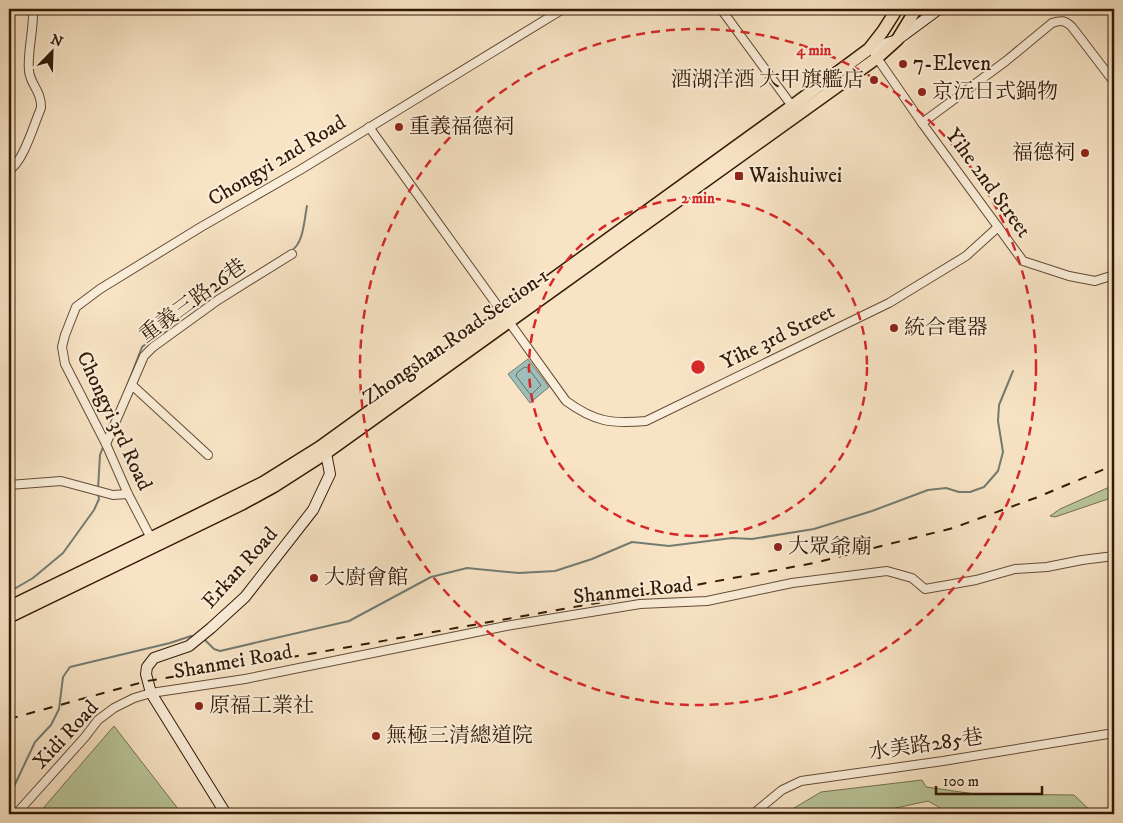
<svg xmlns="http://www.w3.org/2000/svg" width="1123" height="823" viewBox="0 0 1123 823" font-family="'IM FELL DW Pica','Noto Serif TC',serif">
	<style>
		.green { fill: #b8c599; stroke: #767050 }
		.water { fill: #9ebeba; stroke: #737c72 }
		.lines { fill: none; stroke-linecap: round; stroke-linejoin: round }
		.shore { stroke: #686c60; stroke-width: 1 }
		.stream { stroke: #737c72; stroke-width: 2 }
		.street-casing { stroke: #644c36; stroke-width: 10 }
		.secondary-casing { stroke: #331a06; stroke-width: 12 }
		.primary-casing { stroke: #331a06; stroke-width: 14 }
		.street { stroke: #faedd9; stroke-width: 8 }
		.secondary { stroke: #faedd9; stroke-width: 10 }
		.primary { stroke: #f8e4c5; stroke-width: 11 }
		.rail { stroke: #331a06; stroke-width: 2; stroke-dasharray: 9 9; stroke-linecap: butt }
		.ring { fill: none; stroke: #d62828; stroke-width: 2.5; stroke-dasharray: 9 6 }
		.poi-dot { fill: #8f2418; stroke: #faedd9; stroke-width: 2 }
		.labels { text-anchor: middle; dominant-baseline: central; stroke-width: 4; stroke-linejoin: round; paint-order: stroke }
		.poi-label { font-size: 21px; fill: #331a06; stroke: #faedd9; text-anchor: start }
		.street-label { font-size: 21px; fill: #331a06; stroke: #faedd9 }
		.centre { fill: #d62828; stroke: #faedd9; stroke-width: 2.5 }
		.ring-label { font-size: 15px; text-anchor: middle; font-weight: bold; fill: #d62828; stroke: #faedd9; stroke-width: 4; stroke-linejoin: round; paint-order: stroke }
	</style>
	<rect width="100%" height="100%" fill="#f8e4c5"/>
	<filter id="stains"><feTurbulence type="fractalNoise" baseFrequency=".004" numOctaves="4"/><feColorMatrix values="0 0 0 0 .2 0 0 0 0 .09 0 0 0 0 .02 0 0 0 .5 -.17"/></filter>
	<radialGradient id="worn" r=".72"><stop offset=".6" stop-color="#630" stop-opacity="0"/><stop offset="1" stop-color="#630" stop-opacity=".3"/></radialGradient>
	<g class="green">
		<polygon points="1114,485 1114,497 1055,517 1050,516 1060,509"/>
		<polygon points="114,726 182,814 39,814 45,806"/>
		<polygon points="922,780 926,787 975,794 1074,795 1094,814 951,814 928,801 868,814 784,814 821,792"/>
	</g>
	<polygon class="water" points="528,359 549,387 530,403 508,374"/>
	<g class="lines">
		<polygon class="shore" points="525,367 528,368 541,385 532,394 530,394 516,376 517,373"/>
		<g class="stream">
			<path d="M291,251C304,243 304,220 307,206"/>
			<polyline points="125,391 142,347 148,342 170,330"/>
			<polyline points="98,489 100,455 103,447"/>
			<polyline points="9,592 33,578 63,553 94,510 99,499 98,493"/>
			<polyline points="204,639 214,649 220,651 349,621 431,577 467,568 519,573 555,571 592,559 632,542 669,546 732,538 752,539 814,529 872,511 928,490 946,488 959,492 970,492 984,487 998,471 1003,452 998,421 999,405 1013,371"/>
			<polyline points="9,797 35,742 51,725 59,709 63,677 70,667 170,643 191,636 194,637"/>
		</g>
		<defs>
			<g id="street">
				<polyline points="721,9 792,106"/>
				<polyline points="875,55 922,123 1023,261 1069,276 1095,281 1114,275"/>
				<path d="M922,123L1006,61L1052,23C1061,20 1065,20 1072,27L1114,82"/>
				<path d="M369,127L566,401C595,422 611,424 646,421L889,303L966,256L998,227"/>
				<path d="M9,170C23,163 34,124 41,108C42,92 30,84 29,71C27,52 34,30 33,9"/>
				<polyline points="133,386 208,455"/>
				<polyline points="106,444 144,356 153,347 218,300 292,254"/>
				<polyline points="9,485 61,481 113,495 128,494"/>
				<polyline points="153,542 128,494 106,444 65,364 62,347 65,335 76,307 100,289 201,227 300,170 563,9"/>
				<polyline points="16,814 85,737 98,720 114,708 134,698 151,693 245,679 506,626 640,604 707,601 792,583 887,571 912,578 925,589 976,580 1015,569 1047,567 1082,560 1114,556"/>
				<polyline points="753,814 782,790 801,781 943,761 1114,733"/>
			</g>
			<g id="secondary">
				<polyline points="869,49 897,40 939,9"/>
				<polyline points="226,814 151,693 146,674 147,667 154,658 189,646 211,628 245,597 313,510 330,474 326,453 321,448"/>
			</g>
			<g id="primary">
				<polyline points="9,607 151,538 264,482 320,447 792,106 869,49 883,31 897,9"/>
				<polyline points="9,617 242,504 273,487 326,453 877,58 897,40 916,9"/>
			</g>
		</defs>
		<use href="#street" class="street-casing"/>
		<use href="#secondary" class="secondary-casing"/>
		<use href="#primary" class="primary-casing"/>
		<use href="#street" class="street"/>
		<use href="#secondary" class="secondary"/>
		<use href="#primary" class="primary"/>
		<polyline class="rail" points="9,719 147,681 247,665 642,595 814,563 953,528 1038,497 1114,465"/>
	</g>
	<g class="ring">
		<circle cx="698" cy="367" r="169"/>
		<circle cx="698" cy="367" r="338"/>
	</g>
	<g class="poi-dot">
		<circle cx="903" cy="64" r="5"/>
		<circle cx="874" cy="80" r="5"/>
		<circle cx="922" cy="92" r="5"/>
		<circle cx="399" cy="127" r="5"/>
		<circle cx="1085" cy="153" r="5"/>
		<rect x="734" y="171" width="10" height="10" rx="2.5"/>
		<circle cx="894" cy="328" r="5"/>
		<circle cx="778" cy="547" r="5"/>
		<circle cx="314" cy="578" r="5"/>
		<circle cx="199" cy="706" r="5"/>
		<circle cx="376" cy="736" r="5"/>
	</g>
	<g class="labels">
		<g class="poi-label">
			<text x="913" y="64">7-Eleven</text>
			<text x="864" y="80" text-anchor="end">酒湖洋酒 大甲旗艦店</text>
			<text x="932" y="92">京沅日式鍋物</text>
			<text x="409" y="127">重義福德祠</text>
			<text x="1075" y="153" text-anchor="end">福德祠</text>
			<text x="749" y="176">Waishuiwei</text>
			<text x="904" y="328">統合電器</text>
			<text x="788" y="547">大眾爺廟</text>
			<text x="324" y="578">大廚會館</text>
			<text x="209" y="706">原福工業社</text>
			<text x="386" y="736">無極三清總道院</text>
		</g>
		<g class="street-label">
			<text transform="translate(277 161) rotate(-31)">Chongyi 2nd Road</text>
			<text transform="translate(988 183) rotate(54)">Yihe 2nd Street</text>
			<text transform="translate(193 301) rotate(-36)">重義三路26巷</text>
			<text transform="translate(456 337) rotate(-35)">Zhongshan Road Section 1</text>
			<text transform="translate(778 337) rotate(-26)">Yihe 3rd Street</text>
			<text transform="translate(114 421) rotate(65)">Chongyi 3rd Road</text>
			<text transform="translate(240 568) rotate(-48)">Erkan Road</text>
			<text transform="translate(633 591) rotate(-6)">Shanmei Road</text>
			<text transform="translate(233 662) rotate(-10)">Shanmei Road</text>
			<text transform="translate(66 735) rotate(-47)">Xidi Road</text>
			<text transform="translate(926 745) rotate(-8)">水美路285巷</text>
		</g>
	</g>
	<circle cx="698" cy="367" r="8" class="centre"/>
	<g class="ring-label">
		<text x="814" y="55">4 min</text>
		<text x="698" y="203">2 min</text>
	</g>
	<rect width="1123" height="823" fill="none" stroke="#f8e4c5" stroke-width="30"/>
	<rect x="10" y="10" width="1103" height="803" fill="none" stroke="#331a06" stroke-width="2.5"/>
	<rect x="15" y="15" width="1093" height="793" fill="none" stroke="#331a06"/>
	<g transform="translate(52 52) rotate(23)" stroke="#faedd9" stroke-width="4" paint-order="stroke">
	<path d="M0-4L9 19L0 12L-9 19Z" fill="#331a06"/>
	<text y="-8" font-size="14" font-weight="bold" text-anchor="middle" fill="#331a06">N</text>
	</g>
	<path d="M936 786v8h106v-8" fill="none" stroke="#331a06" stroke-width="2.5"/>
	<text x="943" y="786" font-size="15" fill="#331a06" stroke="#faedd9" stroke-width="4" paint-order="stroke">100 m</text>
	<rect width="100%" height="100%" filter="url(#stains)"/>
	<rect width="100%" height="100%" fill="url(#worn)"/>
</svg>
